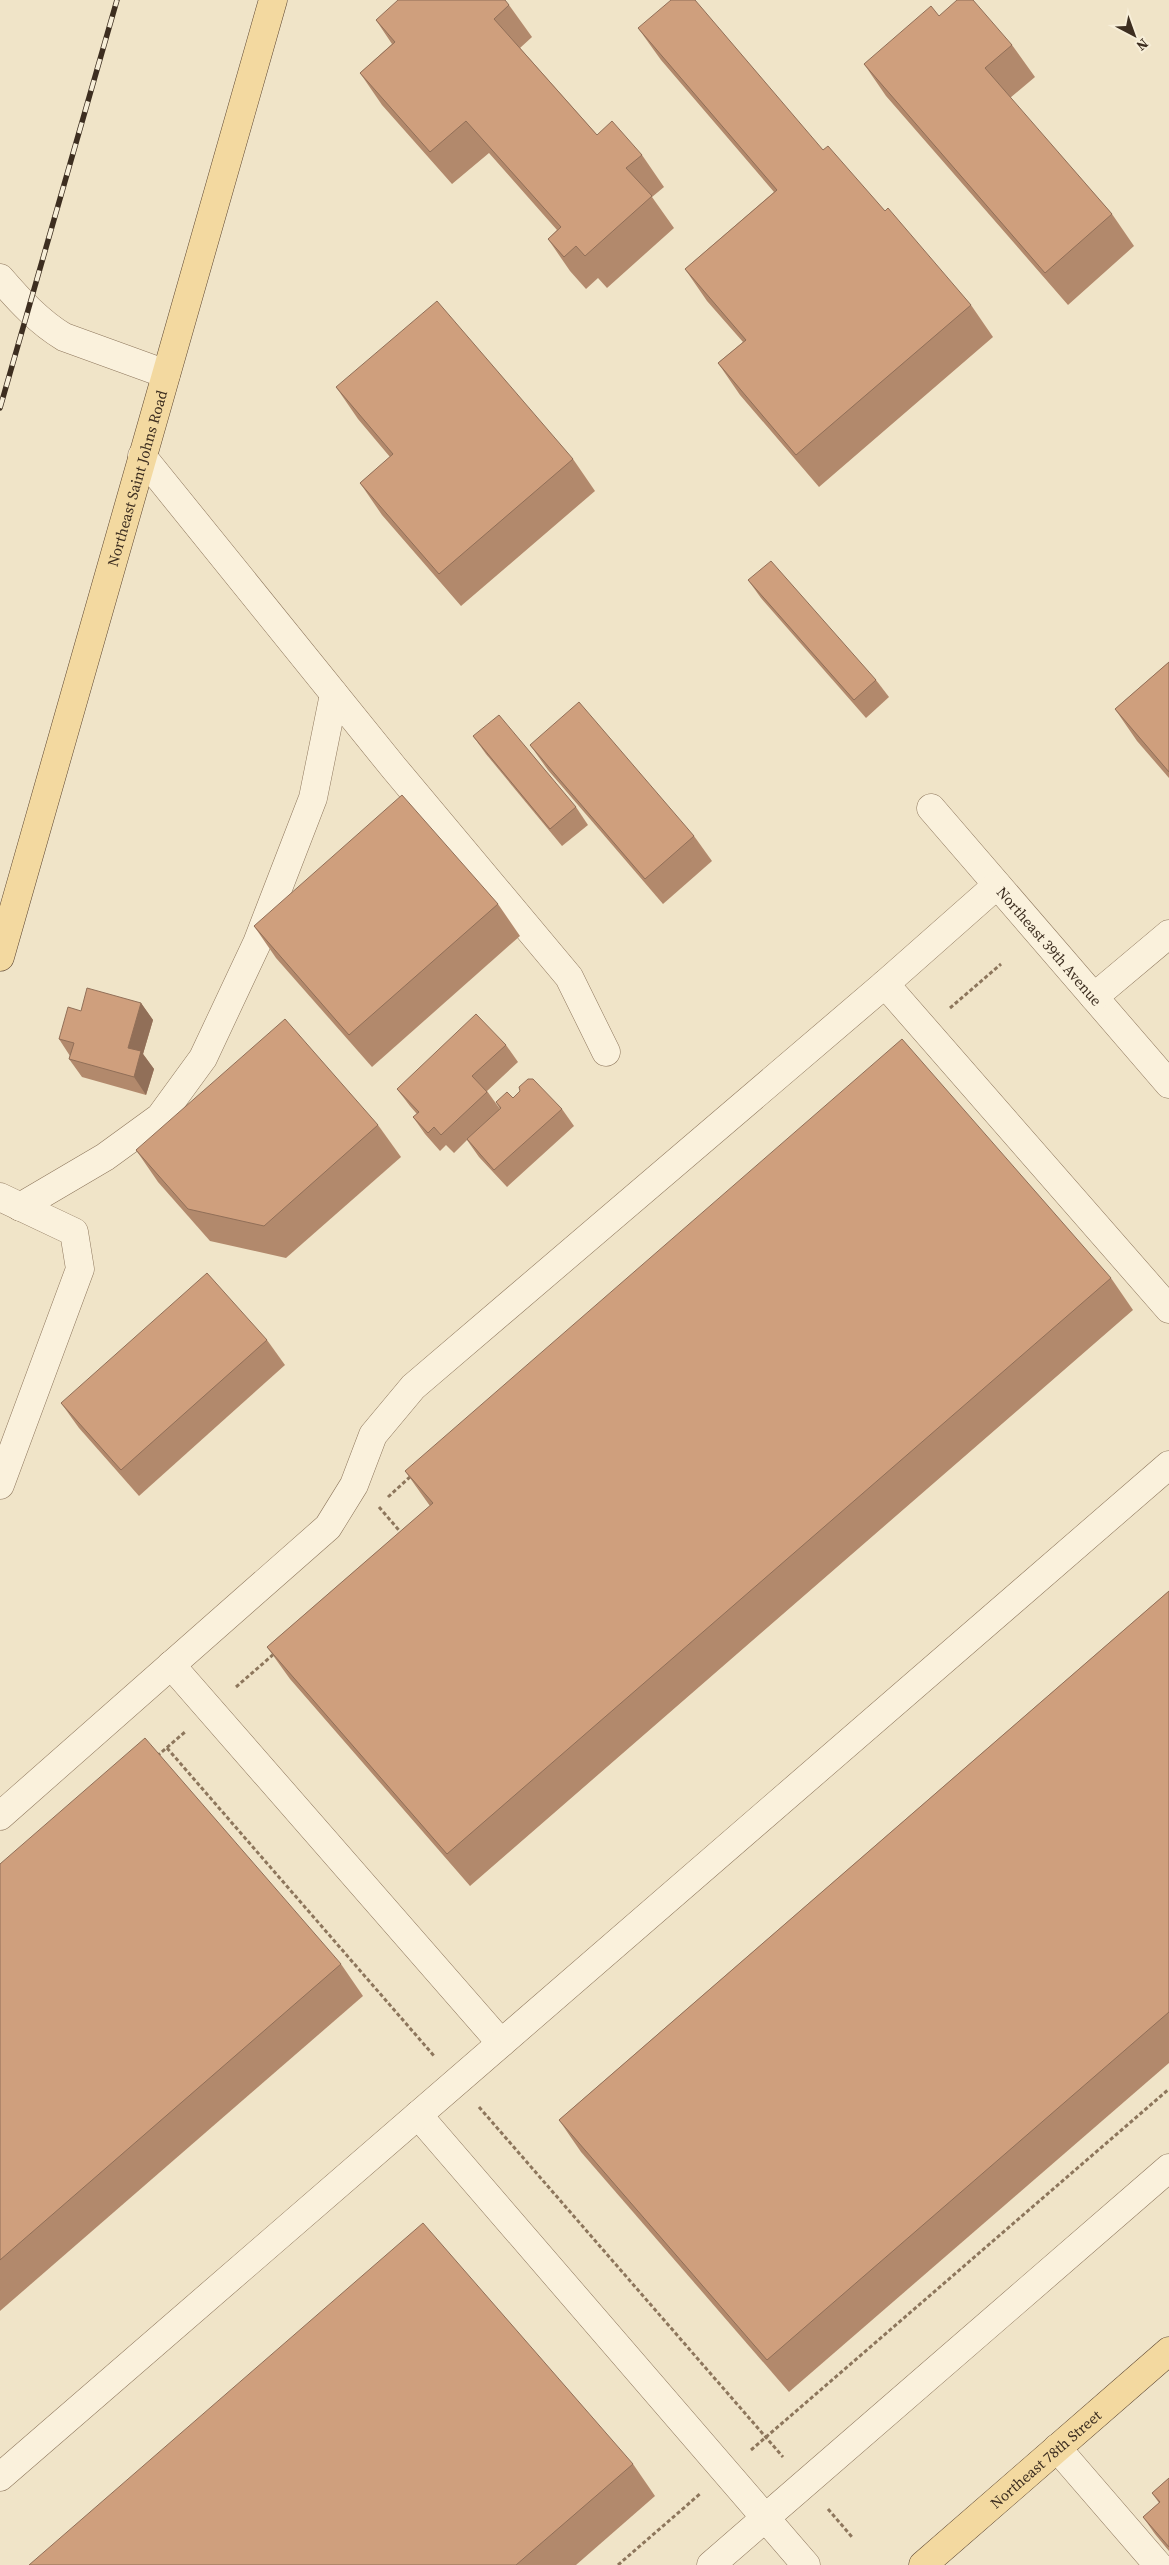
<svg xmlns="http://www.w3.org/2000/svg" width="1169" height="2565" viewBox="0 0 1169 2565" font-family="'Source Serif 4',serif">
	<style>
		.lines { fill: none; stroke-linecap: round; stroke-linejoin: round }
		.minor-casing { stroke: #8d765c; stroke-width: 29 }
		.major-casing { stroke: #5b4430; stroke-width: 29 }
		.path { stroke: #8d765c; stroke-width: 3; stroke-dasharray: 4 2.5; stroke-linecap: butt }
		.minor { stroke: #faf1dc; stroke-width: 28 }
		.major { stroke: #f3d9a0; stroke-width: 28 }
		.rail-casing { stroke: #3d2e20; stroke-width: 5.5 }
		.rail { stroke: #f7eed8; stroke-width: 4; stroke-dasharray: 11; stroke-linecap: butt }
		.wall { fill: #b2896c }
		.shaded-wall { fill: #916f58 }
		.building { fill: #cf9f7d; stroke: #916f58 }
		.labels { text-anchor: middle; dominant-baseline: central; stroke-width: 4; stroke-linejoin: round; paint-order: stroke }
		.street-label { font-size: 15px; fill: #3d2e20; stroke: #f7eed8 }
	</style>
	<rect width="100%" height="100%" fill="#f0e4c8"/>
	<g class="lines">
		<defs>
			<g id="minor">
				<path d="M0,278C19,300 39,322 64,337L166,374"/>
				<polyline points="142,456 394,768 569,977 606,1052"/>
				<path id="s1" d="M931,808L1169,1084"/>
				<polyline points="885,984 1169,1309"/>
				<polyline points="1094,997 1169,934"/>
				<polyline points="0,1197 74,1232 80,1269 0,1485"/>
				<polyline points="20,1207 105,1157 160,1117 203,1058 257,943 313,798 334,694"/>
				<polyline points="171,1665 501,2043"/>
				<polyline points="0,1816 328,1527 354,1485 373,1435 413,1387 885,984 997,885"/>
				<polyline points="418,2115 806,2565"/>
				<polyline points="1057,2448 1158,2565"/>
				<polyline points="0,2477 1169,1465"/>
				<polyline points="711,2565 1169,2168"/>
			</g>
			<g id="major">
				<path id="s2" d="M0,957L273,0"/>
				<path id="s3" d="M923,2565L1169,2351"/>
			</g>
		</defs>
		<use href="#minor" class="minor-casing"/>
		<use href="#major" class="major-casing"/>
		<g class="path">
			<polyline points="950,1008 1001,964"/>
			<polyline points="388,1497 411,1476"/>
			<polyline points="379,1507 403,1535"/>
			<polyline points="236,1687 275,1653"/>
			<polyline points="167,1748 435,2057"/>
			<polyline points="157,1756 185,1732"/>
			<polyline points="479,2107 783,2457"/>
			<polyline points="751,2450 1169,2089"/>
			<polyline points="828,2509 852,2537"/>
			<polyline points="618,2565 701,2493"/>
		</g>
		<use href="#minor" class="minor"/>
		<use href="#major" class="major"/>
		<defs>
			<polyline id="rail" points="0,408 117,0"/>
		</defs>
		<use href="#rail" class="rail-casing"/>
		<use href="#rail" class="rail"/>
	</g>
	<g class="wall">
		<polygon points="509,5 532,37 520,48 597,135 642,155 664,187 652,197 674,228 607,288 598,278 586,289 570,271 548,239 557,230 489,153 452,184 382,105 360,73 392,44 376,20"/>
		<polygon points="939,16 1012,45 1035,77 1010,98 1112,214 1134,246 1068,305 886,96 864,64"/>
		<polygon points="638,28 823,150 885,211 971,305 993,337 819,487 740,395 718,363 743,342 707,301 685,269 774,192 661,60"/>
		<polygon points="336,387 573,459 595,491 461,606 382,515 360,483 390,457 358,419"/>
		<polygon points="748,580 876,680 889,697 866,718 761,598"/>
		<polygon points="1169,662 1169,778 1137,741 1115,709"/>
		<polygon points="473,736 576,807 588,825 562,846 486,754"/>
		<polygon points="530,745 694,836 712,861 663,904 548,770"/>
		<polygon points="498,904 520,936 372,1067 276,958 254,926"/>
		<polygon points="141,1003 153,1020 143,1054 154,1069 146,1095 82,1077 69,1059 70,1056 59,1039 81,1011"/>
		<polygon points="506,1045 518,1062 487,1091 500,1109 496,1102 513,1098 562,1109 574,1126 507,1187 479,1157 467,1140 454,1153 446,1145 440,1151 425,1134 413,1117 417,1114 410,1106 397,1089"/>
		<polygon points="378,1125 401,1157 286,1258 210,1241 158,1182 136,1150"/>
		<polygon points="1111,1278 1133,1310 470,1886 290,1679 267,1647 430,1506 405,1471"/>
		<polygon points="267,1340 285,1365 139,1496 79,1428 61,1403"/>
		<polygon points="1169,1591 1169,2063 789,2392 581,2152 559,2120"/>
		<polygon points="0,1864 341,1964 363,1996 0,2311"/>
		<polygon points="633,2464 655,2496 576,2565 29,2565"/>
		<polygon points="1169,2478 1169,2551 1155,2534 1143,2517 1159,2503 1152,2493"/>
	</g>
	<polygon class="shaded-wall" points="141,1003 153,1020 143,1054 154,1069 146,1095 134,1077 128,1048"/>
	<g class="building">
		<polygon points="398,0 505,0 509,5 494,19 597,135 612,121 642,155 626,168 652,196 585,256 576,246 564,257 548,239 561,227 466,121 430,152 360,73 395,42 376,20"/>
		<polygon points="671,0 695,0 823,150 828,146 885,211 888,208 971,305 796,455 718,363 746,340 685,269 777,190 638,28"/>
		<polygon points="957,0 973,0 1012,45 985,68 1112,214 1045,273 864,64 931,6 939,16"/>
		<polygon points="437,301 573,459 439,574 360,483 393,454 336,387"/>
		<polygon points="771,561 876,680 854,700 748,580"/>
		<polygon points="1169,662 1169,772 1115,709"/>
		<polygon points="579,702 694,836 645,879 530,745"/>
		<polygon points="499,715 576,807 550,829 473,736"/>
		<polygon points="402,795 498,904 349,1035 254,926"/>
		<polygon points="87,988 141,1003 128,1048 141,1051 134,1077 69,1059 74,1043 59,1039 68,1007 81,1011"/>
		<polygon points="476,1014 506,1045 472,1076 487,1092 441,1135 434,1127 428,1133 413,1117 419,1112 397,1089"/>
		<polygon points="285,1019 378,1125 264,1226 188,1209 136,1150"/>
		<polygon points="902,1039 1111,1278 447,1854 267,1647 433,1503 405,1471"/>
		<polygon points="528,1079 533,1079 562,1109 494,1170 467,1139 501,1108 496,1102 507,1092 513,1098 520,1091 519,1087"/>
		<polygon points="207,1273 267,1340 121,1470 61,1403"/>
		<polygon points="1169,1591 1169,2012 767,2360 559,2120"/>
		<polygon points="145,1738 341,1964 0,2260 0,1864"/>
		<polygon points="423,2223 633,2464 516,2565 29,2565"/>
		<polygon points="1169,2478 1169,2547 1143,2517 1160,2502 1152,2493"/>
	</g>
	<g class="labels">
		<g class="street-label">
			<text stroke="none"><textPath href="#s2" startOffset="498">Northeast Saint Johns Road</textPath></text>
			<text stroke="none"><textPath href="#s1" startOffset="182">Northeast 39th Avenue</textPath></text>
			<text stroke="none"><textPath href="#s3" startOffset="162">Northeast 78th Street</textPath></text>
		</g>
	</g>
	<g transform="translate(1134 35) rotate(139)" stroke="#f7eed8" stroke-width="4" paint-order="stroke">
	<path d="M0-4L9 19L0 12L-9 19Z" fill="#3d2e20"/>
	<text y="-8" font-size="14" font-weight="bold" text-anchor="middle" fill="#3d2e20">N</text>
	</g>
</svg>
